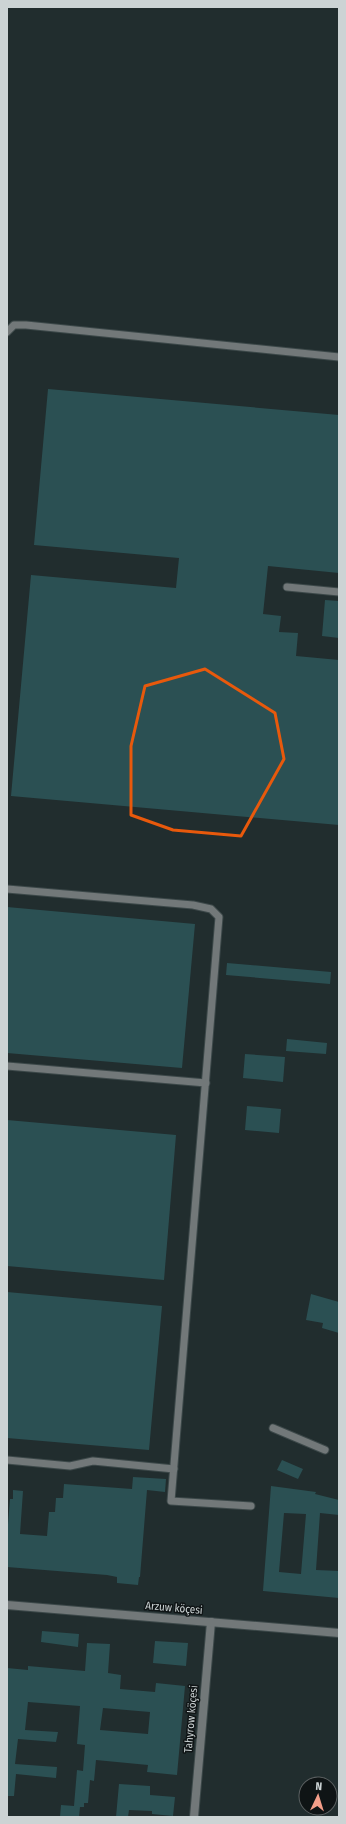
<svg xmlns="http://www.w3.org/2000/svg" width="346" height="1824" viewBox="0 0 346 1824" font-family="'Fira Sans Condensed',sans-serif">
	<style>
		.building { fill: #2b5053; fill-rule: evenodd }
		.lines { fill: none; stroke-linecap: round; stroke-linejoin: round }
		.service-casing { stroke: #3c4849; stroke-width: 9 }
		.minor-casing { stroke: #3c4849; stroke-width: 10 }
		.tertiary-casing { stroke: #3c4849; stroke-width: 10 }
		.service { stroke: #727879; stroke-width: 7 }
		.minor { stroke: #727879; stroke-width: 8 }
		.tertiary { stroke: #727879; stroke-width: 8 }
		.marked { fill: none; stroke: #e8590c; stroke-width: 3; stroke-linejoin: round }
		.labels { text-anchor: middle; dominant-baseline: central; stroke-width: 3; stroke-linejoin: round; paint-order: stroke }
		.street-label { font-size: 11px; fill: #ccd3d4; stroke: #0f1415 }
	</style>
	<rect width="100%" height="100%" fill="#212d2e"/>
	<g class="building">
		<polygon points="48,389 339,415 339,573 268,566 263,614 281,616 279,632 298,633 296,656 339,660 339,825 11,796 31,575 176,588 179,558 34,545"/>
		<polygon points="325,600 339,601 339,638 322,636"/>
		<polygon points="7,907 195,924 182,1068 7,1053"/>
		<polygon points="227,963 331,972 330,984 226,975"/>
		<polygon points="287,1039 327,1043 326,1054 286,1051"/>
		<polygon points="245,1054 285,1057 283,1082 243,1078"/>
		<polygon points="247,1106 281,1109 279,1133 245,1130"/>
		<polygon points="7,1120 176,1135 164,1280 7,1266"/>
		<polygon points="7,1292 162,1306 149,1450 7,1438"/>
		<polygon points="311,1294 339,1302 339,1333 322,1328 323,1323 306,1320"/>
		<polygon points="282,1460 303,1469 298,1479 277,1470"/>
		<polygon points="133,1477 166,1479 165,1492 147,1490 140,1577 139,1577 138,1585 117,1583 117,1577 107,1575 7,1567 7,1537 10,1499 13,1499 13,1490 23,1491 20,1534 47,1536 49,1512 55,1512 56,1498 63,1498 64,1484 132,1489"/>
		<path d="M271,1486L316,1492L315,1494L339,1500V1515L320,1513L316,1570L339,1571V1598L263,1591ZM284,1513L306,1514L301,1574L279,1572Z"/>
		<polygon points="42,1631 79,1634 78,1647 41,1642"/>
		<polygon points="155,1641 188,1643 186,1666 153,1663"/>
		<path d="M87,1643L110,1644L108,1673L121,1675L120,1689L155,1692L156,1683L185,1686L177,1775L147,1772L148,1765L96,1760L94,1781L90,1780L88,1803H84V1807H80L79,1817H60L61,1805L74,1806L77,1770L83,1771L85,1745L77,1744L80,1706L28,1702L25,1730L58,1732L56,1742L18,1739L15,1764L57,1767L56,1778L16,1774L14,1796H7V1668L28,1670V1666L85,1671ZM103,1708L150,1712L148,1734L100,1730Z"/>
		<polygon points="119,1784 150,1786 150,1795 175,1797 173,1816 152,1814 152,1811 129,1810 128,1817 116,1817"/>
	</g>
	<g class="lines">
		<defs>
			<g id="service">
				<polyline points="7,332 14,325 26,325 339,357"/>
				<polyline points="287,587 339,592"/>
				<polyline points="7,889 193,905 211,909 219,917 171,1501 251,1506"/>
				<polyline points="7,1066 206,1083"/>
				<polyline points="273,1428 325,1450"/>
				<polyline points="7,1460 70,1466 93,1461 174,1469"/>
			</g>
			<polyline id="minor" points="194,1817 211,1622"/>
			<polyline id="tertiary" points="7,1605 339,1633"/>
		</defs>
		<use href="#service" class="service-casing"/>
		<use href="#minor" class="minor-casing"/>
		<use href="#tertiary" class="tertiary-casing"/>
		<use href="#service" class="service"/>
		<use href="#minor" class="minor"/>
		<use href="#tertiary" class="tertiary"/>
	</g>
	<path class="marked" d="M205,669L275,713L284,759L241,836L173,830L131,815V746L145,686Z"/>
	<g class="labels">
		<g class="street-label">
			<text transform="translate(174 1608) rotate(5)">Arzuw köçesi</text>
			<text transform="translate(191 1719) rotate(-85)">Tahyrow köçesi</text>
		</g>
	</g>
	<rect width="346" height="1824" fill="none" stroke="#ccd3d4" stroke-width="16"/>
	<g transform="translate(318 1796) rotate(4)"><circle r="19" fill="#0f1415" stroke="#5b6061"/>
	<path d="M0-3L7 15L0 10L-7 15Z" fill="#f49e89"/>
	<text y="-6" font-size="11" font-weight="bold" text-anchor="middle" fill="#ccd3d4">N</text>
	</g>
</svg>
